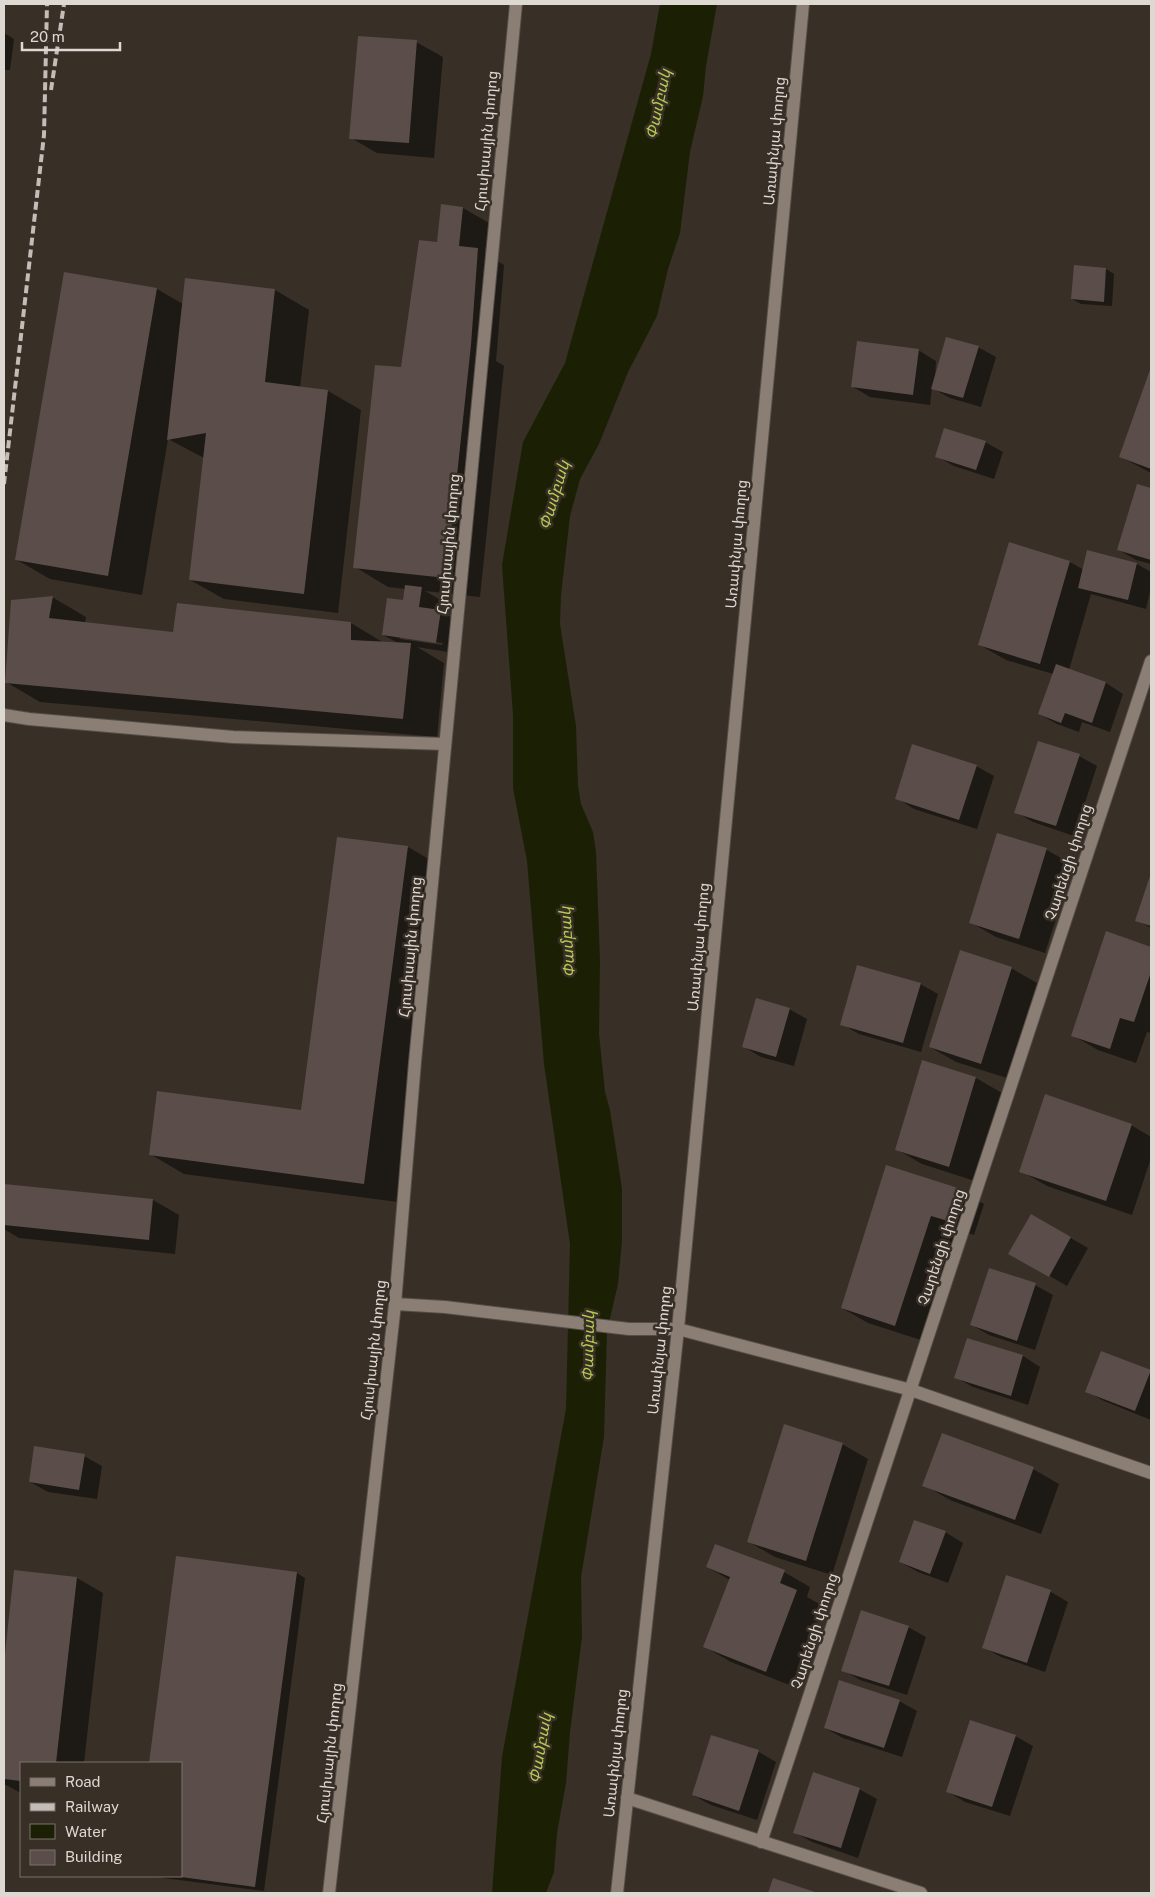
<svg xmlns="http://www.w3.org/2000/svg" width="1155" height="1897" viewBox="0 0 1155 1897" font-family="'Public Sans','Noto Sans Armenian',sans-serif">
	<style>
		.water { fill: #1b2004 }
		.shadow { fill: #0007; fill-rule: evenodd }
		.building { fill: #5b4d4a }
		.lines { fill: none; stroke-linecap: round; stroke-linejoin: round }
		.minor-casing { stroke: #554d47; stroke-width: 14 }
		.minor { stroke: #8a7e75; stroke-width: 12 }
		.rail { stroke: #c3bcb7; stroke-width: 4; stroke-dasharray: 8 4; stroke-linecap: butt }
		.labels { text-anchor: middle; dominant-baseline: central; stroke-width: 5; stroke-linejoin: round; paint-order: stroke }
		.street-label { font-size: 15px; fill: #ded8d3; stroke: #382f27 }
		.water-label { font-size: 16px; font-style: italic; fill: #b5cb4f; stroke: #382f27 }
	</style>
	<rect width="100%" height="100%" fill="#382f27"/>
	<polygon class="water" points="660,4 717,4 706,66 703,96 690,152 680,233 668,269 657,316 628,372 599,444 580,479 570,516 561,595 560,624 576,726 578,786 581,804 593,832 596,852 600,961 599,1034 605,1092 610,1110 622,1189 622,1241 618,1284 607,1331 604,1437 581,1577 582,1637 570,1732 566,1783 557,1833 554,1872 546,1893 492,1893 502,1757 566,1409 570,1244 544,1064 527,861 513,788 513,715 502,565 523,442 565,363 651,54"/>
	<g class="shadow">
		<polygon points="4,33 14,39 10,70 4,70"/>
		<polygon points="416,42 443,57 434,158 377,153 351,138"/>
		<path d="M463,208L489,223L485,254L504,265L496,361L504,366L480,597L425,591L439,599L437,610L458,621L454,653L417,647L444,663L437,737L40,702L6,682L52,597L86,617L85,624L174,633L351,623L384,643H398L383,635L404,602L406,589L388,587L355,567L402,369L438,243ZM400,637L443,643L442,645L400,639Z"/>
		<polygon points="1075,267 1106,269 1114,274 1112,306 1081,304 1072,299"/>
		<polygon points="65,273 157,289 183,304 186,280 275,290 309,310 300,388 328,391 361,410 338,613 224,599 190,580 204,458 168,439 142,595 50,579 17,560"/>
		<polygon points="978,347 996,357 981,407 950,398 932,388 930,405 870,397 853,387 918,350 936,361 935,380"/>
		<polygon points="1151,370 1151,473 1121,457"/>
		<polygon points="985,442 1003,452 994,479 954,466 936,456"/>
		<polygon points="1138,486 1151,490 1151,564 1136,560 1119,550"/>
		<polygon points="1009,544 1070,562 1084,570 1088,552 1137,564 1151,572 1151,587 1146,609 1091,594 1069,670 1106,683 1123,694 1110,732 1082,722 1079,732 1057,724 1039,714 1053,674 1006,660 980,645"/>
		<polygon points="1079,756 1097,766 1074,836 1033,822 1016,812"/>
		<polygon points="976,766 994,776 977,829 914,809 897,798"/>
		<polygon points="998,834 1047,850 1073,865 1045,953 996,937 970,922"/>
		<polygon points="408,847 441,866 398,1202 184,1174 150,1154 302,1112"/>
		<polygon points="1151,876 1151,928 1137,920"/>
		<polygon points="1107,933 1151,948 1151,1033 1147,1032 1136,1063 1098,1050 1072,1035"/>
		<polygon points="1011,968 1037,983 1007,1078 956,1062 930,1047"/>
		<polygon points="920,984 938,994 921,1052 859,1034 842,1024"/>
		<polygon points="789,1009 807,1019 794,1066 761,1057 743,1046"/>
		<polygon points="923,1062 976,1078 1002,1093 975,1181 922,1164 896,1149"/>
		<polygon points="1131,1125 1151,1137 1151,1158 1132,1215 1047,1186 1021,1171"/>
		<polygon points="887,1167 958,1189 984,1204 974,1235 957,1230 921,1340 868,1323 842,1308"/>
		<polygon points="4,1185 153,1200 179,1215 175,1254 19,1238 4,1229"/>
		<polygon points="1031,1215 1088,1248 1067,1286 1010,1253"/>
		<polygon points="1035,1285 1053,1295 1035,1350 989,1335 972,1325"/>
		<polygon points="967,1339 1023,1356 1040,1367 1028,1405 973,1387 955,1377"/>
		<polygon points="1101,1352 1151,1372 1151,1420 1104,1401 1086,1391"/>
		<polygon points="942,1435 1033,1469 1059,1484 1041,1534 950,1500 924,1485"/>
		<polygon points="842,1444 868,1459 832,1575 775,1557 749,1542"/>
		<polygon points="84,1456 102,1466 97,1499 48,1492 30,1482"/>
		<polygon points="945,1532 963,1543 948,1583 918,1572 900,1562"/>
		<polygon points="177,1557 297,1573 305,1578 264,1891 148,1876 181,1876 181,1763 150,1763"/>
		<polygon points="707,1567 784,1572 810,1587 807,1597 823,1606 792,1686 731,1662 705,1647 730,1580"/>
		<polygon points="15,1571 77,1578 103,1593 84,1763 21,1763 21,1793 4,1784 4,1674"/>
		<polygon points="1006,1577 1051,1592 1068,1602 1045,1672 1001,1657 983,1647"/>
		<polygon points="908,1627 926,1637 907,1695 860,1680 843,1670"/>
		<polygon points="899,1701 917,1711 902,1757 843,1738 825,1728"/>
		<polygon points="712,1736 759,1752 776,1762 757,1820 711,1805 693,1795"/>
		<polygon points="1015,1736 1033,1746 1010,1816 965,1802 948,1792"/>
		<polygon points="859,1789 877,1799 858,1858 812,1842 794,1832"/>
	</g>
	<g class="building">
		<polygon points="358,36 417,40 409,143 349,139"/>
		<polygon points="441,204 463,207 459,246 478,248 471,345 446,578 353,568 375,365 401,367 419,240 437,242"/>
		<polygon points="1074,265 1106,268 1104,302 1071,299"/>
		<polygon points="64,272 157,288 108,576 15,560"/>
		<polygon points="185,278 275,289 265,382 328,390 304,594 189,580 206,433 167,440"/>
		<polygon points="946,337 979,346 963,398 931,389"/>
		<polygon points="857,341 919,349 913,395 851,387"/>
		<polygon points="1151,367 1151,469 1119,457"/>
		<polygon points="944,428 986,441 976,470 935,457"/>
		<polygon points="1137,484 1151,488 1151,560 1117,550"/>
		<polygon points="1009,542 1070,561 1040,664 978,645"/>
		<polygon points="1087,550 1137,563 1128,600 1078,588"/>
		<polygon points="405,585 422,587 419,607 441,610 436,643 382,635 387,598 403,600"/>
		<polygon points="53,596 49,618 173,632 177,603 351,622 351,640 411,643 403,719 5,683 11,600"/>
		<polygon points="1056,664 1106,682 1092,723 1065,713 1061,723 1038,714"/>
		<polygon points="1038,741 1080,754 1056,826 1014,813"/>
		<polygon points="912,744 977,765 959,820 895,799"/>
		<polygon points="997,833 1047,848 1019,939 969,923"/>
		<polygon points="337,837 408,846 364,1184 149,1155 157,1091 301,1110"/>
		<polygon points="1151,873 1151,926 1135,921"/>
		<polygon points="1106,931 1151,947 1151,972 1134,1022 1120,1018 1110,1049 1071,1036"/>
		<polygon points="960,950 1012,967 981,1064 929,1047"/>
		<polygon points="857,965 921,983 903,1043 840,1025"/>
		<polygon points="756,998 790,1008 776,1057 742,1047"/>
		<polygon points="922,1060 976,1077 949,1167 895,1150"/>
		<polygon points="1045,1094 1132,1124 1106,1201 1019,1172"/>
		<polygon points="886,1165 958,1188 948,1221 931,1216 895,1326 841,1308"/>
		<polygon points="4,1184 153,1199 149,1240 4,1225"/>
		<polygon points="1031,1214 1071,1237 1049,1277 1008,1254"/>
		<polygon points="989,1268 1036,1283 1017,1341 970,1325"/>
		<polygon points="967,1338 1023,1355 1011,1396 954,1378"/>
		<polygon points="1101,1351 1151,1370 1135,1411 1085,1392"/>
		<polygon points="784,1424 843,1443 806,1561 747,1542"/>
		<polygon points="942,1433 1034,1467 1015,1520 922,1486"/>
		<polygon points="34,1446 85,1454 79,1490 29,1482"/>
		<polygon points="914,1520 946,1531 930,1574 899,1562"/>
		<polygon points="715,1544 785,1570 780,1583 797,1590 766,1672 703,1647 730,1577 706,1567"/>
		<polygon points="176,1556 297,1572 255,1887 181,1877 181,1763 149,1763"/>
		<polygon points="14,1570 77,1577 56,1763 21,1763 21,1781 4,1779 4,1663"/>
		<polygon points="1006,1575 1051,1590 1027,1663 982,1648"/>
		<polygon points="861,1610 909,1626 889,1686 841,1671"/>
		<polygon points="839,1680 900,1700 884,1748 824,1728"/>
		<polygon points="970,1720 1016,1735 992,1807 946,1792"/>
		<polygon points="711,1735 759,1750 739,1811 692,1795"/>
		<polygon points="813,1772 860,1788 841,1848 793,1833"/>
		<polygon points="773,1878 818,1893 768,1893"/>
	</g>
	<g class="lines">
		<defs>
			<g id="minor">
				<polyline points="4,715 29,719 233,737 445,744"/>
				<polyline points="395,1304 445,1307 629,1329 678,1329 911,1390 1151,1473"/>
				<polyline points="627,1798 921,1893"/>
				<polyline points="761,1842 1151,661"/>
				<polyline points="329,1893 395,1304 415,1062 516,4"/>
				<polyline points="617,1893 678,1329 803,4"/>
			</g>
		</defs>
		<use href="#minor" class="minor-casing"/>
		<use href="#minor" class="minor"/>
		<g class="rail">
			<polyline points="51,90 64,4"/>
			<polyline points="4,484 44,135 47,4"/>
		</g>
	</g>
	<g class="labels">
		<g class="street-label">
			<text transform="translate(486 141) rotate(-85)">Հյուսիսային փողոց</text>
			<text transform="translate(774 141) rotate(-85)">Առափնյա փողոց</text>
			<text transform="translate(448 544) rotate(-85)">Հյուսիսային փողոց</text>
			<text transform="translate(736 544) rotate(-85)">Առափնյա փողոց</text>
			<text transform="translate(1068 862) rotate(-72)">Չարենցի փողոց</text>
			<text transform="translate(410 947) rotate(-85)">Հյուսիսային փողոց</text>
			<text transform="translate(698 947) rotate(-85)">Առափնյա փողոց</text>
			<text transform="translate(941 1247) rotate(-72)">Չարենցի փողոց</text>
			<text transform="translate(373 1350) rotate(-84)">Հյուսիսային փողոց</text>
			<text transform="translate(659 1350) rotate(-84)">Առափնյա փողոց</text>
			<text transform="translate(814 1631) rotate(-72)">Չարենցի փողոց</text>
			<text transform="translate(329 1753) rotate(-84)">Հյուսիսային փողոց</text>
			<text transform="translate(615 1753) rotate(-84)">Առափնյա փողոց</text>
		</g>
		<g class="water-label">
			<text transform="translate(658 104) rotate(-78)">Փամբակ</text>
			<text transform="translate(554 495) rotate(-73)">Փամբակ</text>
			<text transform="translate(567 942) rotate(-94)">Փամբակ</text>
			<text transform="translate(588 1346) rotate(-89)">Փամբակ</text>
			<text transform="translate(540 1748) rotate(-80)">Փամբակ</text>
		</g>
	</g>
	<rect width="1155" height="1897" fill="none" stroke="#ded8d3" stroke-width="10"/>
	<rect x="20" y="1762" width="162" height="115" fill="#382f27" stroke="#7a736c"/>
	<rect x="30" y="1778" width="25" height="8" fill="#8a7e75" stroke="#7a736c"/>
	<text x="65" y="1787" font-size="15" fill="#ded8d3">Road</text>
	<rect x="30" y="1803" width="25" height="8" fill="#c3bcb7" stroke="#7a736c"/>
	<text x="65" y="1812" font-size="15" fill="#ded8d3">Railway</text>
	<rect x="30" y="1824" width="25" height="15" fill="#1b2004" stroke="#7a736c"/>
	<text x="65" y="1837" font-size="15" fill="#ded8d3">Water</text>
	<rect x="30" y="1850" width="25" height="15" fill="#5b4d4a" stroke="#7a736c"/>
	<text x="65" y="1862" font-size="15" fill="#ded8d3">Building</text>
	<path d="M22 42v8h98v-8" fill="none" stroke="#ded8d3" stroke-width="2.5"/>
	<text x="30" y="42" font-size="15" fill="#ded8d3" stroke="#382f27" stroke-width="4" paint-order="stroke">20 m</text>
</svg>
